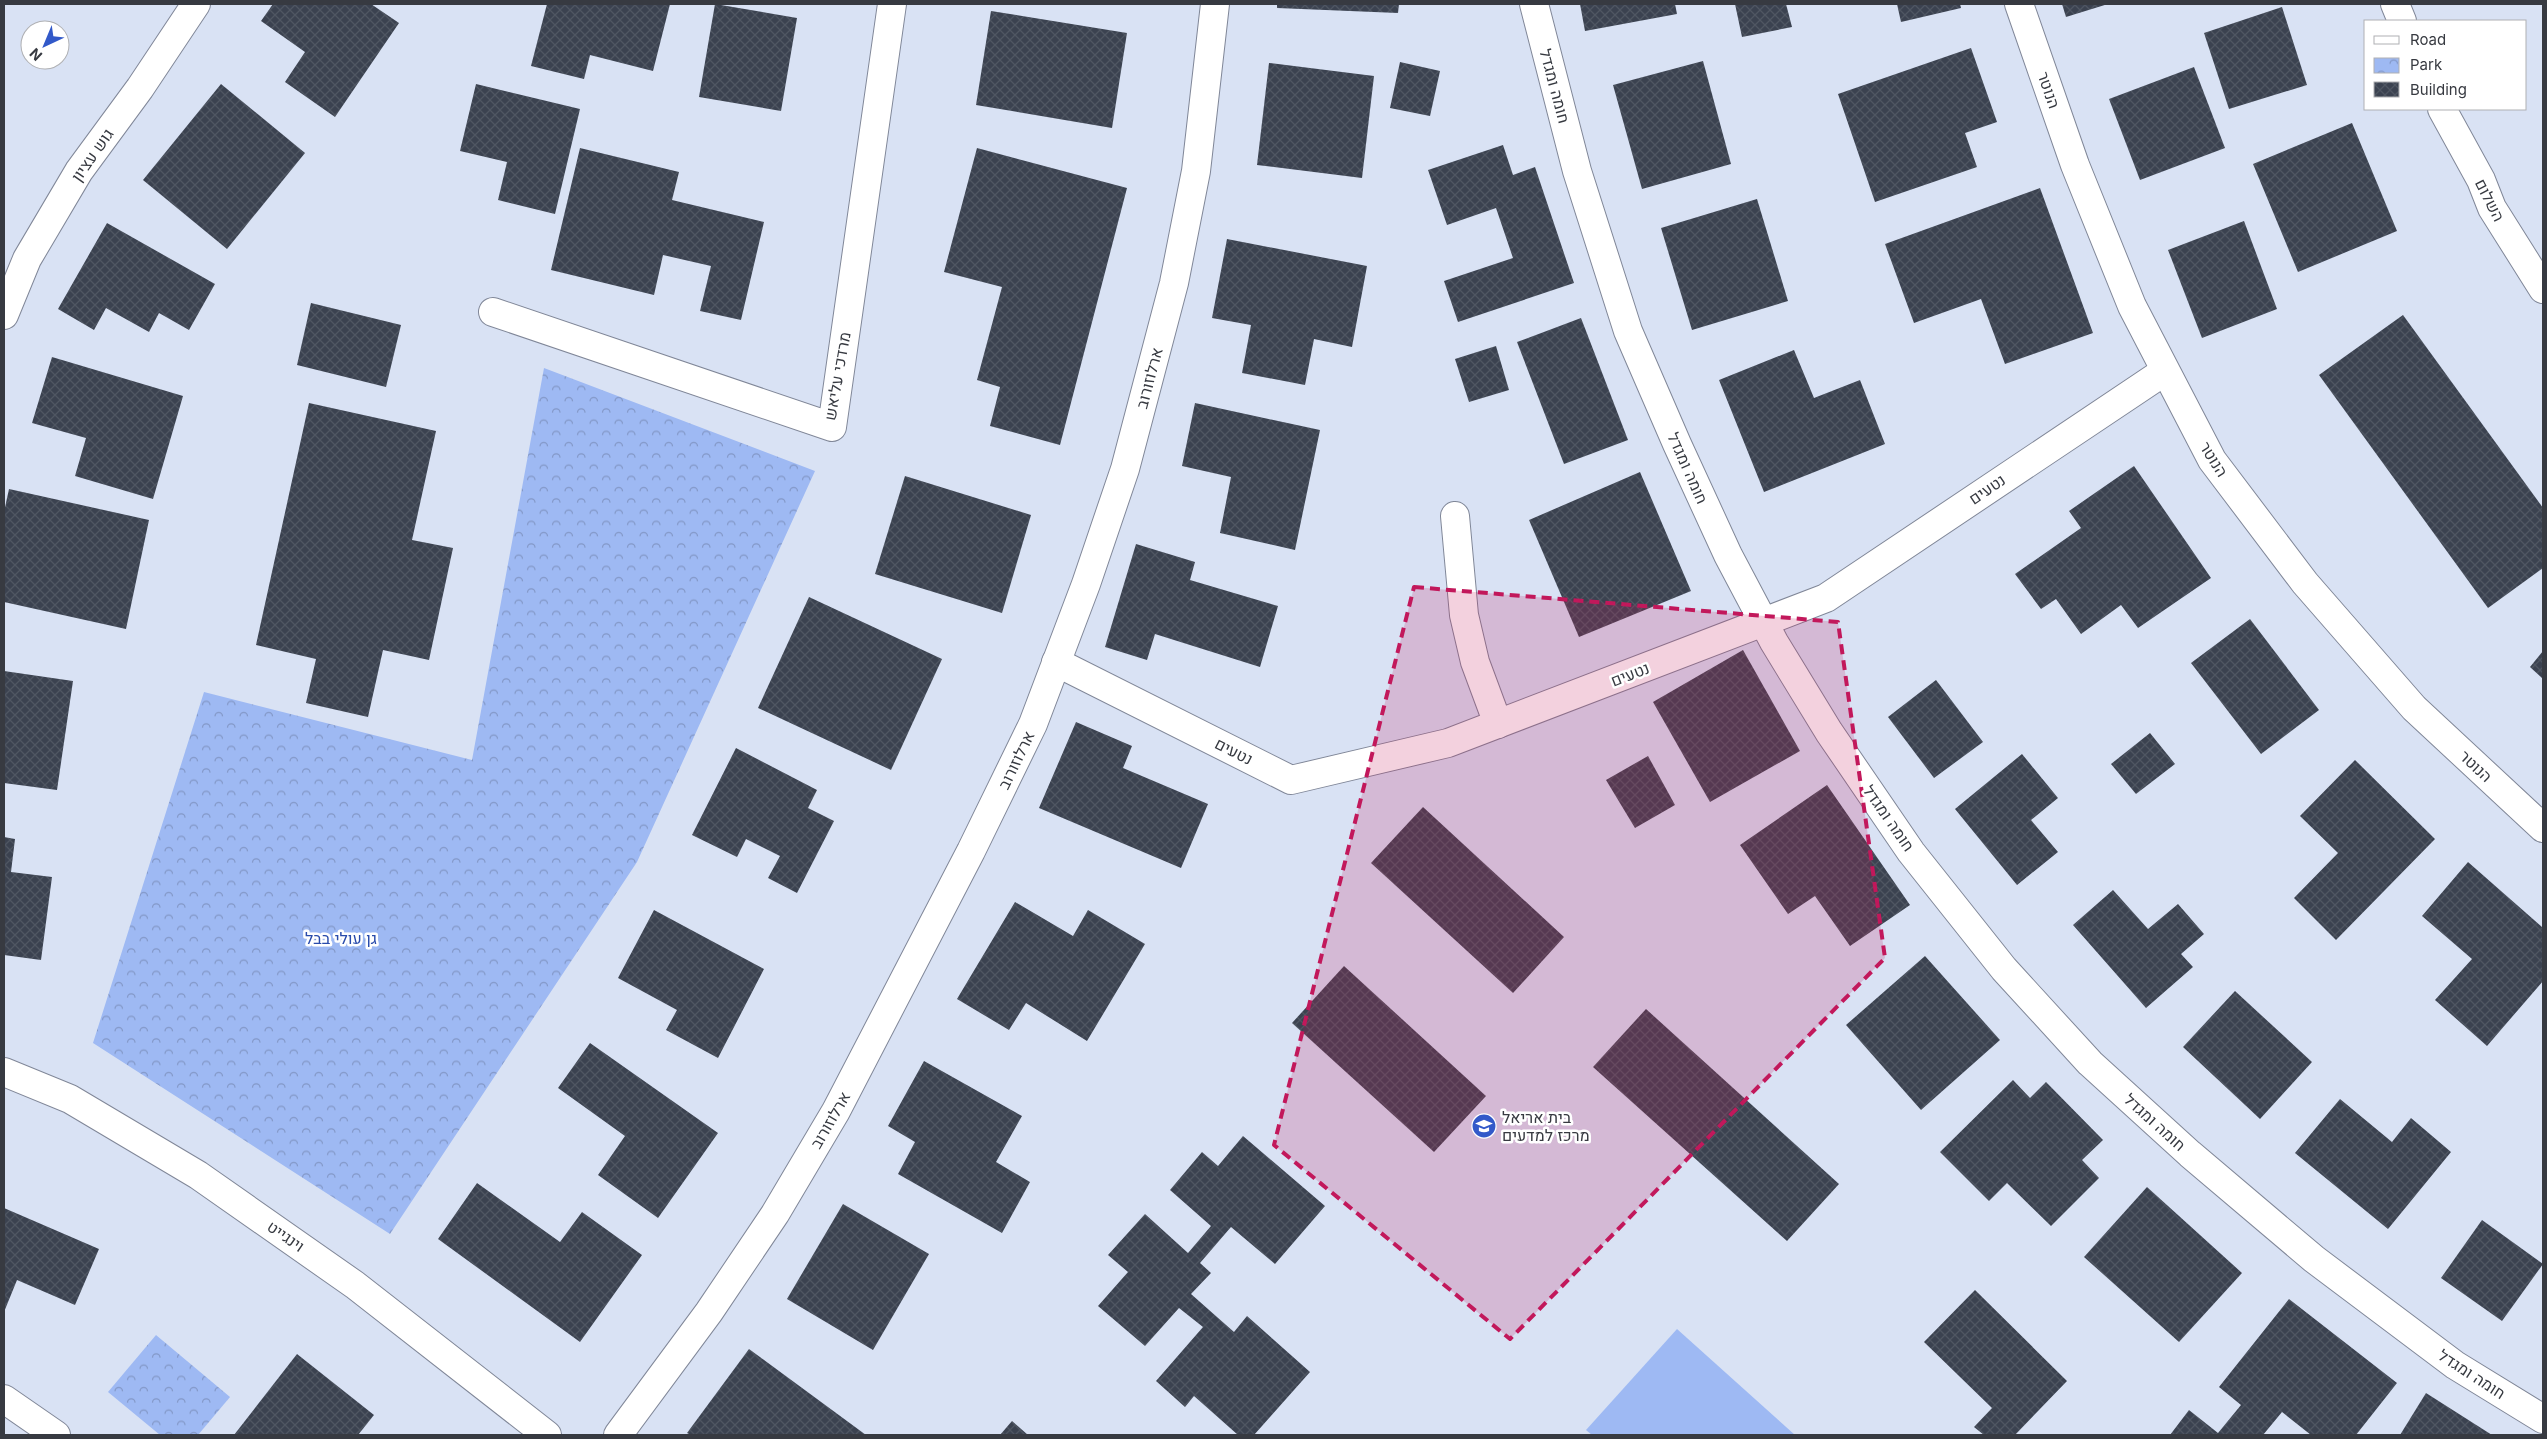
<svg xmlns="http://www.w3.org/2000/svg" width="2547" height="1439" viewBox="0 0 2547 1439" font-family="Inter,Heebo,sans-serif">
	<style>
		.grass { fill: #9eb9f3 }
		.park { fill: url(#park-crowns) }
		.building { fill: url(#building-cross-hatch) }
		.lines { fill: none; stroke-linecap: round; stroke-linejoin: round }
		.minor-casing { stroke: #808798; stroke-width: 30 }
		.minor { stroke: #fff; stroke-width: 28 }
		.marked { fill: #c2185b; fill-opacity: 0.2; stroke: #c2185b; stroke-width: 4; stroke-dasharray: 10 6; stroke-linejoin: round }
		.labels { text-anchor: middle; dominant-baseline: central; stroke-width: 5; stroke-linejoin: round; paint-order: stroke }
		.street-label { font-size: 16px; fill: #373a41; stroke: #fff }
		.park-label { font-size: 16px; fill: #294bab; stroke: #fff }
		.poi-label { font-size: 16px; fill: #373a41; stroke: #fff; text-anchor: start }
	</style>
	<defs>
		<pattern id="park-crowns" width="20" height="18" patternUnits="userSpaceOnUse" patternTransform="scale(1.25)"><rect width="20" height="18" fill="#9eb9f3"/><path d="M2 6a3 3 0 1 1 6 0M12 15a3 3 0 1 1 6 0" fill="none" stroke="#8297c6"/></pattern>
		<pattern id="building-cross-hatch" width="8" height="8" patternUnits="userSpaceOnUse" patternTransform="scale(1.25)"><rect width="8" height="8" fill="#3b4250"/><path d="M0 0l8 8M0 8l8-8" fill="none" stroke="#4f5662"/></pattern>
	</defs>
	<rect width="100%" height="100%" fill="#d9e2f4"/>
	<polygon class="grass" points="1677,1329 1795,1435 1592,1435 1586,1430"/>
	<g class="park">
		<polygon points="544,368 815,471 637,862 390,1234 93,1043 204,692 472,760"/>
		<polygon points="156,1335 230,1397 198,1435 160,1435 108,1392"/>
	</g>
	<g class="building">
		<polygon points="273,4 371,4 399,23 335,117 285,82 305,52 261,21"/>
		<polygon points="547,4 670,4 653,71 590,55 584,79 531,66"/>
		<polygon points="715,4 797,18 781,111 699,97"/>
		<polygon points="1277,4 1399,4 1398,13 1277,8"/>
		<polygon points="1580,4 1675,4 1677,14 1585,31"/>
		<polygon points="1735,4 1786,4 1792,27 1742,37"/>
		<polygon points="1897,4 1960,4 1961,8 1901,22"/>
		<polygon points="2062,4 2108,4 2066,17"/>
		<polygon points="2282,7 2307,85 2229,109 2204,33"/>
		<polygon points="991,11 1127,33 1112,128 976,105"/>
		<polygon points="1971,48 1997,122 1965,133 1977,167 1875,202 1838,94"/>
		<polygon points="1703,61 1731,164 1642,189 1613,85"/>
		<polygon points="1400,62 1440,71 1430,116 1390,108"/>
		<polygon points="1269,63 1374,76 1362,178 1257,165"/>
		<polygon points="2194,67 2225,148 2140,180 2109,99"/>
		<polygon points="221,84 305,153 227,249 143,180"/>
		<polygon points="476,84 580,109 555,214 498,200 507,162 460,151"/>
		<polygon points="2352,123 2397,231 2298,272 2253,164"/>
		<polygon points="1503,145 1513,175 1535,167 1574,283 1458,322 1444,281 1513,258 1496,208 1447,225 1428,170"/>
		<polygon points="580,148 679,172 672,200 764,222 741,320 700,311 711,266 663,255 654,295 551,270"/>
		<polygon points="977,148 1127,188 1060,445 990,426 1000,387 977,380 1002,287 944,272"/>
		<polygon points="2040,188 2093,333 2005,364 1981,299 1914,323 1885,244"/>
		<polygon points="1757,199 1788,301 1692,330 1661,228"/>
		<polygon points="2244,221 2277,309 2202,338 2168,250"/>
		<polygon points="107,223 215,284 189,330 159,313 149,332 106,308 94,330 58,309"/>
		<polygon points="1227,239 1367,266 1352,347 1314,339 1305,385 1242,373 1251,325 1212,318"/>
		<polygon points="311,303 401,325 386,387 297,365"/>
		<polygon points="2403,315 2543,508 2543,568 2488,608 2319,375"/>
		<polygon points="1581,318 1628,440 1564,464 1517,342"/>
		<polygon points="1496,346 1509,390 1469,402 1455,359"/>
		<polygon points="1794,350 1814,398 1860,380 1885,444 1764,492 1719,380"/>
		<polygon points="52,357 183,396 153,499 75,476 86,438 32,423"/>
		<polygon points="309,403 436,431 412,540 453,548 429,660 383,650 368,717 306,703 316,659 256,645"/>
		<polygon points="1195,403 1320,430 1295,550 1220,533 1231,477 1182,466"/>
		<polygon points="2134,466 2211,578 2138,628 2121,605 2081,634 2056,599 2041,609 2015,574 2081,528 2069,511"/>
		<polygon points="1640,472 1691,591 1579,637 1529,520"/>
		<polygon points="905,476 1031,515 1002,613 875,574"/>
		<polygon points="9,489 149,520 126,629 4,602 4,512"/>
		<polygon points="1136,544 1195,562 1190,580 1278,606 1260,667 1155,634 1147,660 1105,647"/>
		<polygon points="809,597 942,659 891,770 758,708"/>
		<polygon points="2250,619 2319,710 2261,754 2191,663"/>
		<polygon points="1743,650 1800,751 1710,802 1653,702"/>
		<polygon points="2543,651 2543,679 2530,667"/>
		<polygon points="4,671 73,681 57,790 4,783"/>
		<polygon points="1936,680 1983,742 1934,778 1888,717"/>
		<polygon points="1076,722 1132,746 1123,768 1208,804 1181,868 1039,808"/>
		<polygon points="2150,733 2175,764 2136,794 2111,764"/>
		<polygon points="736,748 817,790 808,808 834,821 797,893 768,878 780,856 746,839 737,857 692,835"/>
		<polygon points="2022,754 2058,798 2031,820 2058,852 2017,885 1955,809"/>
		<polygon points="1648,756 1675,805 1635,828 1606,780"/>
		<polygon points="2355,760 2435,839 2336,940 2294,898 2338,853 2300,816"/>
		<polygon points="1827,785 1910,905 1850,946 1815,896 1788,914 1740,845"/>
		<polygon points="1423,807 1564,937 1513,993 1371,863"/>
		<polygon points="4,837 15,839 11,872 52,877 41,960 4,955"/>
		<polygon points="2468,862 2543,928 2543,981 2487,1046 2435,1000 2472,959 2422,916"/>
		<polygon points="2113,890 2148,929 2178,904 2204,934 2181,954 2193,967 2146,1008 2073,925"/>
		<polygon points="1015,902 1073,936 1088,910 1145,944 1087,1041 1026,1003 1009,1030 957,999"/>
		<polygon points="654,910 764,969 718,1058 666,1030 677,1010 618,978"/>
		<polygon points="1925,956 2000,1040 1921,1110 1846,1025"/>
		<polygon points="1344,966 1486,1096 1434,1152 1292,1023"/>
		<polygon points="2235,991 2312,1062 2260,1119 2183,1047"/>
		<polygon points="1646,1009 1839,1184 1787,1241 1593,1067"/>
		<polygon points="590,1043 718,1133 658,1218 598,1175 625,1136 558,1088"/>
		<polygon points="924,1061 1022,1116 996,1162 1030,1182 1002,1233 898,1174 915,1142 888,1126"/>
		<polygon points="2013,1080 2030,1098 2046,1082 2103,1140 2082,1160 2099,1178 2051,1226 2007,1183 1989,1201 1940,1152"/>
		<polygon points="2340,1099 2392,1142 2411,1118 2451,1152 2388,1229 2295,1153"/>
		<polygon points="1243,1136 1325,1206 1275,1264 1231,1227 1200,1263 1211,1273 1191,1294 1234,1332 1247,1316 1310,1372 1254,1435 1238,1435 1194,1396 1185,1407 1156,1381 1203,1327 1179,1308 1145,1346 1098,1306 1128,1272 1108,1255 1145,1214 1188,1253 1211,1226 1170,1190 1202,1152 1218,1166"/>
		<polygon points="477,1183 560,1242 582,1212 642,1255 580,1342 438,1239"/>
		<polygon points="2147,1187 2242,1273 2179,1342 2084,1257"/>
		<polygon points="843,1204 929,1254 873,1350 787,1299"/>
		<polygon points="4,1208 99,1249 75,1305 17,1280 4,1312"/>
		<polygon points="2482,1220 2543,1264 2502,1321 2441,1278"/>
		<polygon points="1975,1290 2067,1381 2015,1435 1984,1435 1974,1427 1992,1408 1924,1342"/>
		<polygon points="2289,1299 2397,1383 2356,1435 2311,1435 2282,1412 2263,1435 2170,1435 2189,1410 2218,1433 2241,1405 2219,1387"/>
		<polygon points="749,1349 866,1435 691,1435 687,1433"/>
		<polygon points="297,1354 374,1415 358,1435 234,1435"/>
		<polygon points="2426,1393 2492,1435 2400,1435"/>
		<polygon points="1012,1421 1028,1435 1000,1435"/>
	</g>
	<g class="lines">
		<defs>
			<g id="minor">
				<polyline points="1534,4 1577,171 1628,331 1677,444 1728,555 1774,642 1829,732 1911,852 2004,969 2090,1063 2190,1154 2314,1259 2455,1365 2543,1419"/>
				<polyline points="2019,4 2075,165 2132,306 2212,460 2305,583 2414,708 2543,828"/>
				<polyline points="2395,4 2402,21"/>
				<polyline points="2442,109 2481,180 2492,208 2543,289"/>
				<polyline points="493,312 832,427 892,4"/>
				<polyline points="4,315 27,259 79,171 140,88 196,4"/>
				<polyline points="1455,516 1464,615 1475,662 1498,724"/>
				<polyline points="1056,662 1291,780 1448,743 1826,598 2165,371"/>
				<polyline points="4,1072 70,1099 198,1175 355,1285 547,1435"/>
				<polyline points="4,1399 56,1435"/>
				<polyline points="618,1435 709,1312 775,1214 836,1111 971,851 1033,724 1086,584 1125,469 1174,283 1196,171 1215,4"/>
			</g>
		</defs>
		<use href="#minor" class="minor-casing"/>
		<use href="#minor" class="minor"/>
	</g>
	<path class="marked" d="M1414,587L1838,622L1885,958L1510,1339L1274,1145Z"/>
	<defs>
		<symbol id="school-disc" viewBox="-11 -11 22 22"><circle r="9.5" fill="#3259c9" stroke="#fff"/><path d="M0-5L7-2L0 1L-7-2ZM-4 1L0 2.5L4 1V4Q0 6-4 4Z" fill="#fff"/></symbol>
	</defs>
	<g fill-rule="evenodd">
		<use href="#school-disc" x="1470" y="1112" width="28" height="28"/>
	</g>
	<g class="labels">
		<g class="street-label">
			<text transform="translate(1555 86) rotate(75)">חומה ומגדל</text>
			<text transform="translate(2049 90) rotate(71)">הנוטר</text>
			<text transform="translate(92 155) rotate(-55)">גוש עציון</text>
			<text transform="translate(2490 200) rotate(63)">השלום</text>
			<text transform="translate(837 376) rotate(-80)">מרדכי עליאש</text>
			<text transform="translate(1149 378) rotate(-75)">ארלוזורוב</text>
			<text transform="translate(2214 459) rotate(58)">הנוטר</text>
			<text transform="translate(1688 468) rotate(66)">חומה ומגדל</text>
			<text transform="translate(1987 489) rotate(-34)">נטעים</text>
			<text transform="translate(1630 674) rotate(-21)">נטעים</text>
			<text transform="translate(1234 751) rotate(27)">נטעים</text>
			<text transform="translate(1016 760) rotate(-64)">ארלוזורוב</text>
			<text transform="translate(2476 766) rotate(43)">הנוטר</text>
			<text transform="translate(1889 818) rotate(55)">חומה ומגדל</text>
			<text transform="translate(830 1120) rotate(-60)">ארלוזורוב</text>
			<text transform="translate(2155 1122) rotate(42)">חומה ומגדל</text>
			<text transform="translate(286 1236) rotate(35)">וינגייט</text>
			<text transform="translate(2472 1374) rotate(33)">חומה ומגדל</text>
		</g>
		<g class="park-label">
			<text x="341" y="938">גן עולי בבל</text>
		</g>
		<g class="poi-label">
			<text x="1502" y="1117">בית אריאל<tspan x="1502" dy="18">מרכז למדעים</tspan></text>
		</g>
	</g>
	<rect width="2547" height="1439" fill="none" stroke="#373a41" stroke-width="10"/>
	<rect x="2364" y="20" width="162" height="90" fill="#ffffff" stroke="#afb0b3"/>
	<rect x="2374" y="36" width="25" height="8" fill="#ffffff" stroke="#afb0b3"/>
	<text x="2410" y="45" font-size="15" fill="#373a41">Road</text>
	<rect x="2374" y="58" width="25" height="15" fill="url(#park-crowns)" stroke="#afb0b3"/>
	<text x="2410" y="70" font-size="15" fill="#373a41">Park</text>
	<rect x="2374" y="82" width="25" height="15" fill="url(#building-cross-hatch)" stroke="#afb0b3"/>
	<text x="2410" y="95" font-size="15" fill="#373a41">Building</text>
	<g transform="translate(45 45) rotate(224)"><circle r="24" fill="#ffffff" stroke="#afb0b3"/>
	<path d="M0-4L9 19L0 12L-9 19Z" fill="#3259c9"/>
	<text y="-8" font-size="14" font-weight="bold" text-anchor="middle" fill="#373a41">N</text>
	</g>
</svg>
